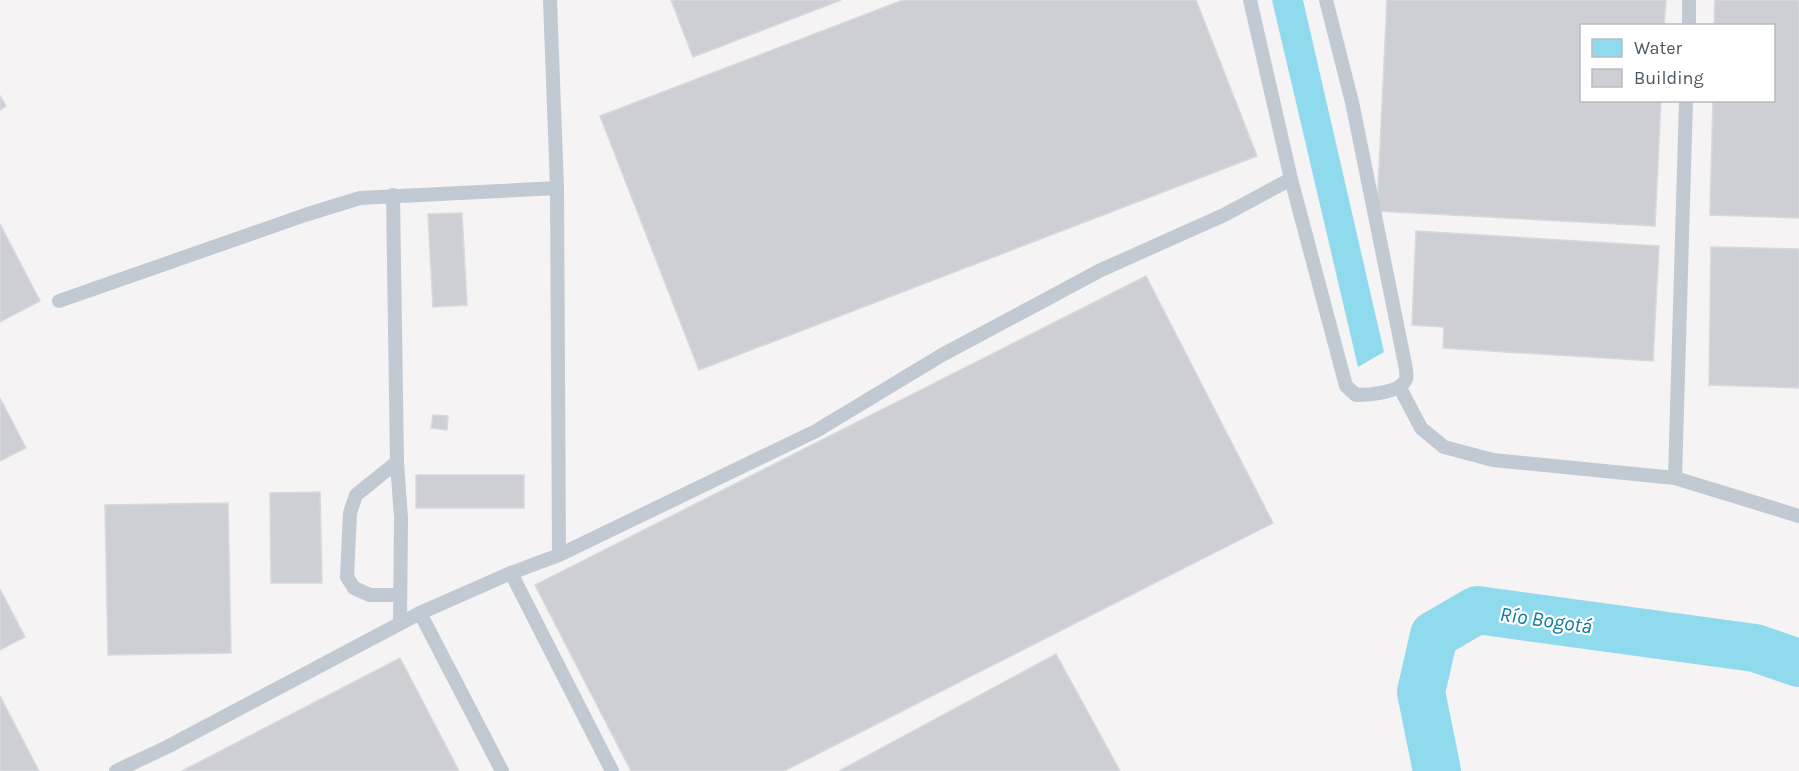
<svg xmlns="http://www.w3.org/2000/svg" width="1799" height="771" viewBox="0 0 1799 771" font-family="Karla,sans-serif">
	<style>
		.water { fill: #90daee }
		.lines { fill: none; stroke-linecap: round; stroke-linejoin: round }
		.river { stroke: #90daee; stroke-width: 48 }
		.building { fill: #cdcfd5; stroke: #d7d9de; stroke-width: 1.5 }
		.service { stroke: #c1cad2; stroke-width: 14 }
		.labels { text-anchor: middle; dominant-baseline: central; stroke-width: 4.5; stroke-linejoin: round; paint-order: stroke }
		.water-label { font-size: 21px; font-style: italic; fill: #0c7c9b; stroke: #fff }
	</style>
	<rect width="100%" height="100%" fill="#f5f3f3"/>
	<polygon class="water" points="1272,0 1303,0 1384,352 1358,367"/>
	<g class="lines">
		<polyline class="river" points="1437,771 1421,692 1434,635 1477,610 1755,648 1799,663"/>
	</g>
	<g class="building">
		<polygon points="671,0 841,0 693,57"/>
		<polygon points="903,0 1196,0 1257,156 699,370 600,116"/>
		<polygon points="1387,0 1666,0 1664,26 1582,26 1582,100 1661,100 1655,226 1377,211"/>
		<polygon points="1715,0 1799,0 1799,218 1710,215 1713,100 1774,100 1774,26 1714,26"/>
		<polygon points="0,96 6,106 0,110"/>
		<polygon points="462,213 467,305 433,307 428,214"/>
		<polygon points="0,224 40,301 0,322"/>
		<polygon points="1416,231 1659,246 1653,361 1443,348 1444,327 1412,325"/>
		<polygon points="1711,247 1799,249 1799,388 1709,385"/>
		<polygon points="1146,276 1273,523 784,771 631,771 535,585"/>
		<polygon points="0,398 26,448 0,461"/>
		<polygon points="433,415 448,416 447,430 431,428"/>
		<rect x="416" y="475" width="108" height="33"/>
		<polygon points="320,492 322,583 271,583 270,493"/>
		<polygon points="228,503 231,653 108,655 105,505"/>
		<polygon points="0,589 25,637 0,650"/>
		<polygon points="1056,654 1120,771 839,771"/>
		<polygon points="400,658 459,771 182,771"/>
		<polygon points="0,696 39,771 0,771"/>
	</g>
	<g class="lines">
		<g class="service">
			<polyline points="550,0 557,188 559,555"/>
			<path d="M1250,0L1291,179L1346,386L1356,395C1368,395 1401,393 1406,379C1407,376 1406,373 1406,369L1352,102L1326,0"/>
			<polyline points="1689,26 1689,0"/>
			<polyline points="393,195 397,462"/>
			<polyline points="59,301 305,215 360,198 557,188"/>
			<polyline points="1400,388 1421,428 1444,447 1493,460 1675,478 1799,516"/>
			<polyline points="1675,478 1686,100"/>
			<polyline points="511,573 612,771"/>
			<polyline points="399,595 370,595 354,588 347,577 350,513 356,495 397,462 401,518 400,623"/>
			<polyline points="420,613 502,771"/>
			<polyline points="116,771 167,747 420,613 511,573 559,555 816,431 942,355 1101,270 1224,215 1291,179"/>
		</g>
	</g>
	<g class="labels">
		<g class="water-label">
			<text transform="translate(1546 620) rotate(8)">Río Bogotá</text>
		</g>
	</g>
	<rect x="1580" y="24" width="195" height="78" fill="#ffffff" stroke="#b7bbc0" stroke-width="1.5"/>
	<rect x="1592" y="39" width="30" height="18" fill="#90daee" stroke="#b7bbc0" stroke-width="1.5"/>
	<text x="1634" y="54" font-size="18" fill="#4a5661">Water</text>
	<rect x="1592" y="69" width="30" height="18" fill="#cdcfd5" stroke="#b7bbc0" stroke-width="1.5"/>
	<text x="1634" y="84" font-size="18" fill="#4a5661">Building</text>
</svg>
